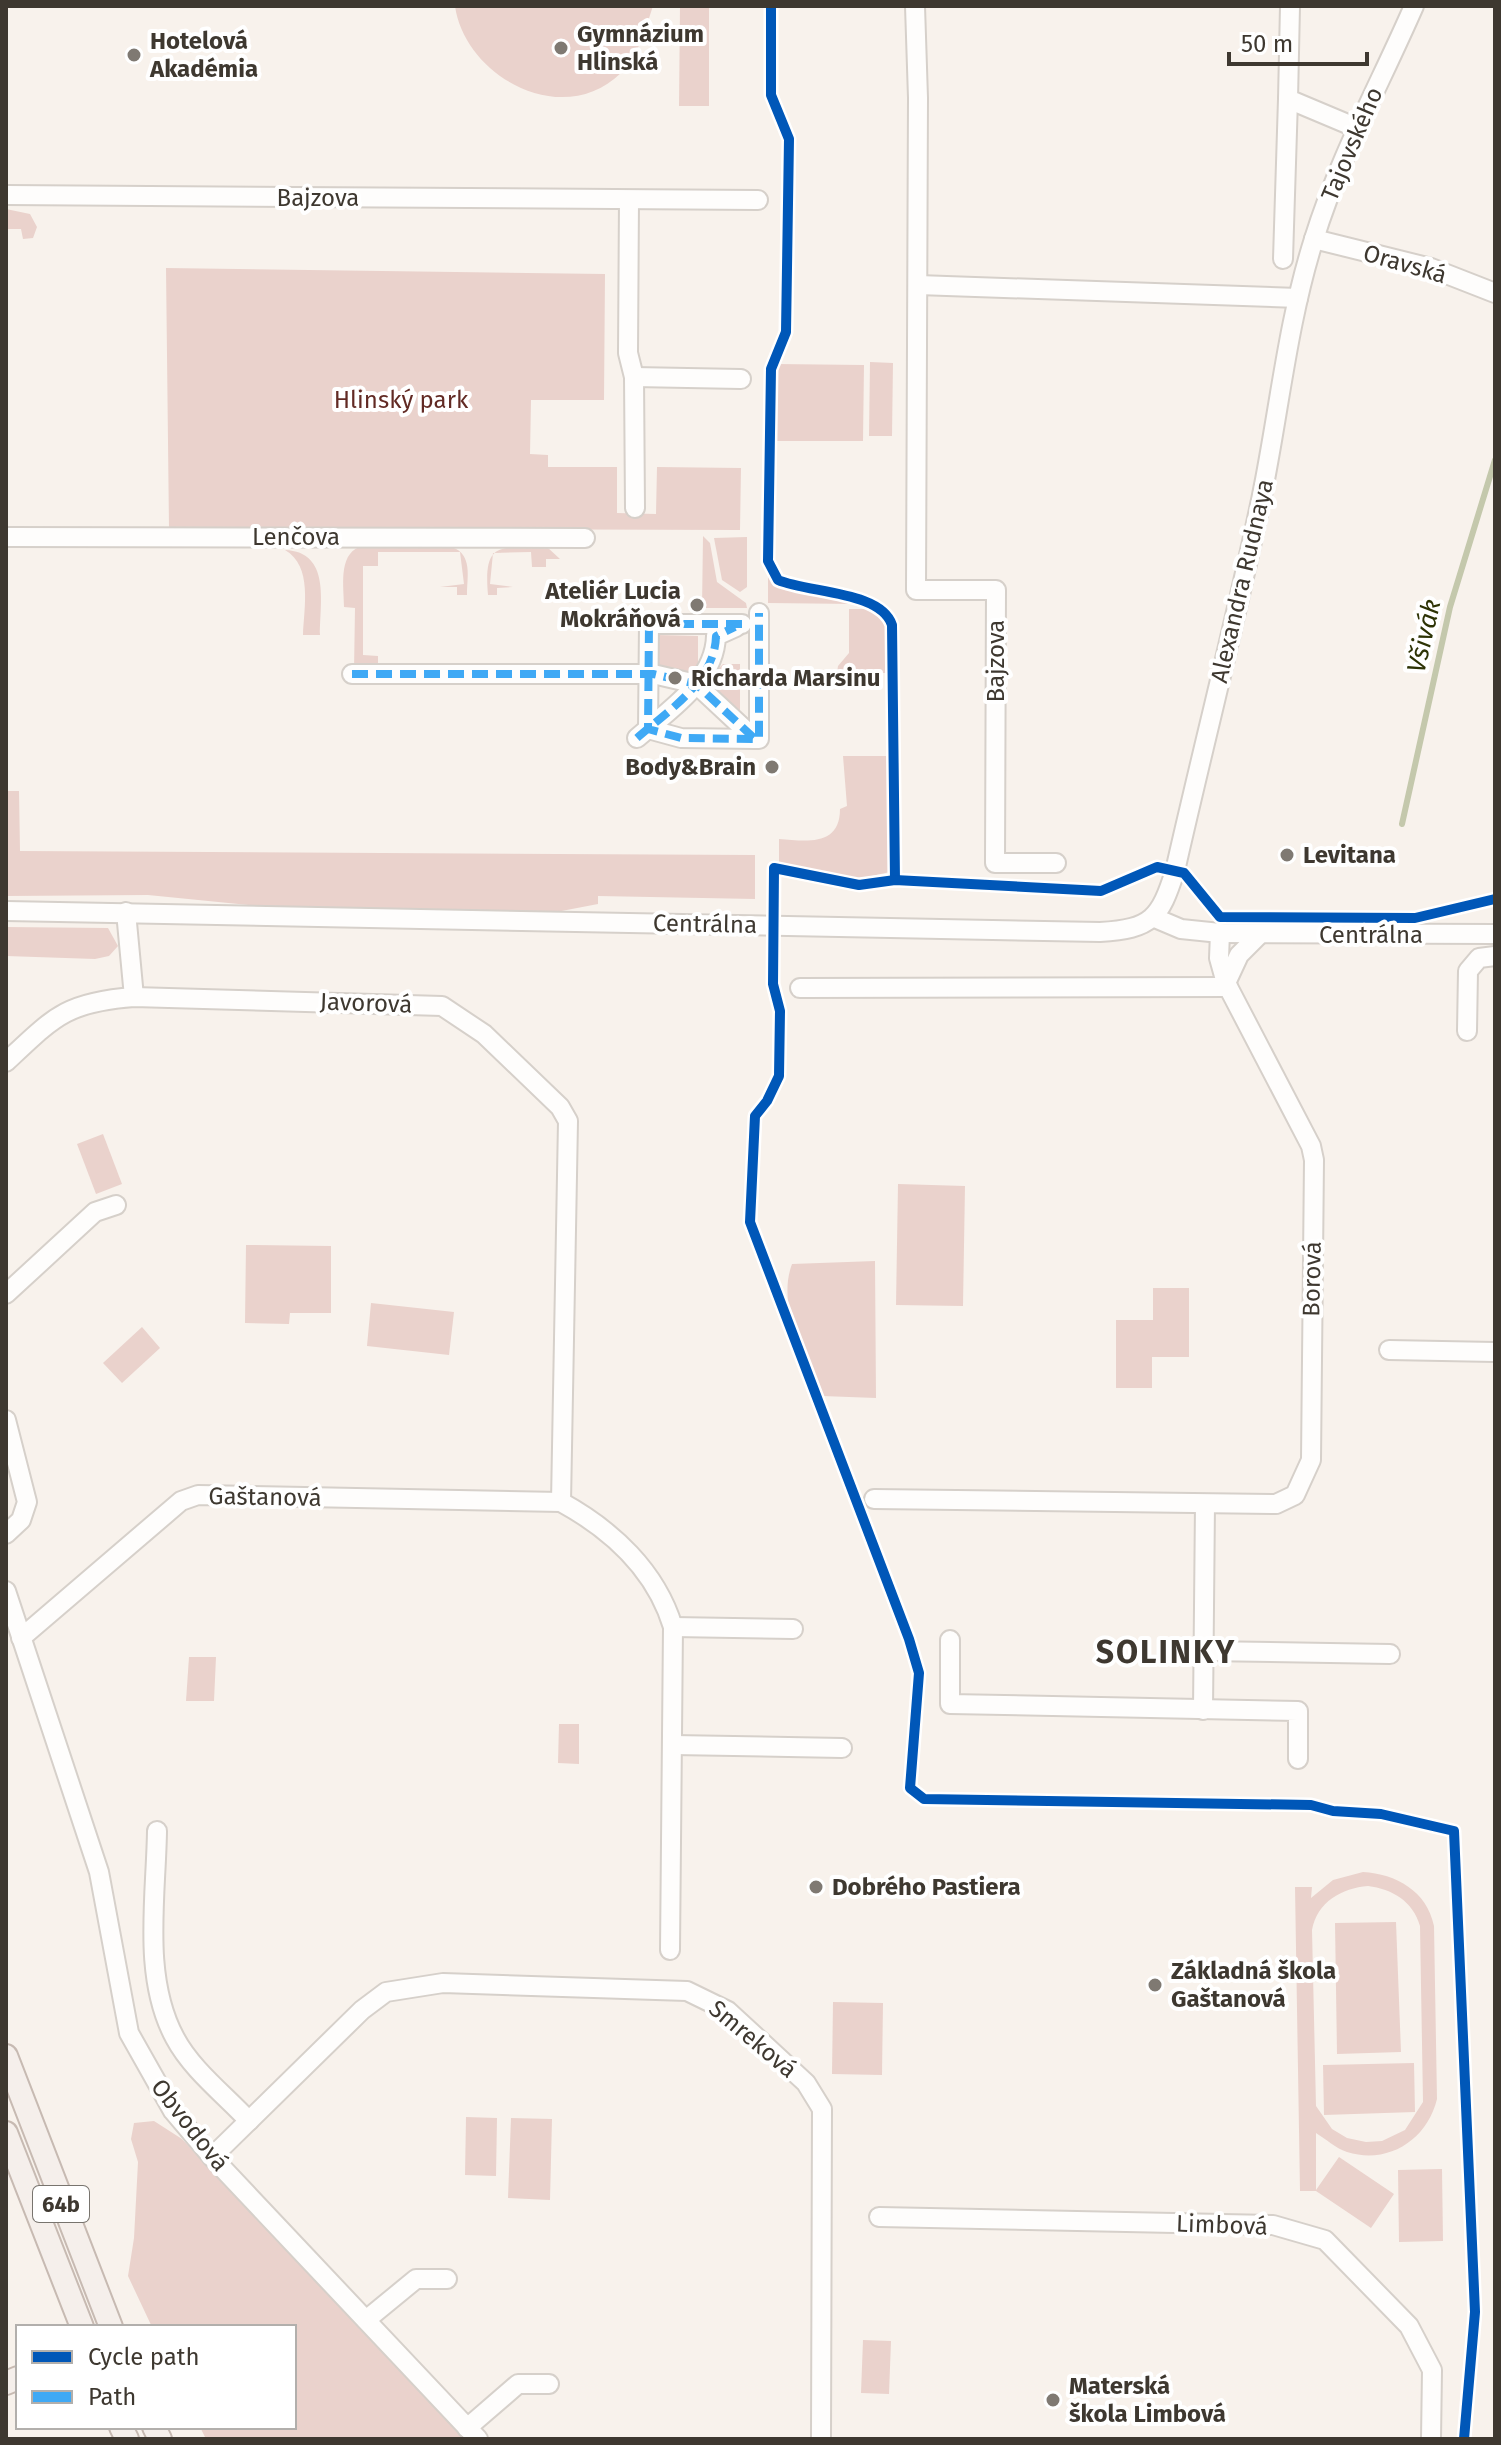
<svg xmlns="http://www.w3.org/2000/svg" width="1501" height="2445" viewBox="0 0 1501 2445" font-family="'Fira Sans',sans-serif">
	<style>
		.green { fill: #ead2cc; fill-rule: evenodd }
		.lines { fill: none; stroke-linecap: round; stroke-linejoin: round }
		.stream { stroke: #c4c8ac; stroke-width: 6 }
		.minor-casing { stroke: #d6d0ca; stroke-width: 22 }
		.major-casing { stroke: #c7bab2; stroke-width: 26 }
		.minor { stroke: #fefdfc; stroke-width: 18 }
		.major { stroke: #f5efeb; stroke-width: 22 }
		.quiet { stroke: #3fa9f5; stroke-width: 8; stroke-dasharray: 16 8; stroke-linecap: butt }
		.cycleway-casing { stroke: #fff; stroke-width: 15 }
		.cycleway { stroke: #0057b8; stroke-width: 10 }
		.poi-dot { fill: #7f7972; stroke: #fff; stroke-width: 3 }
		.labels { text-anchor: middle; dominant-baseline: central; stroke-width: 8; stroke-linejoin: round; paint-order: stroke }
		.shield { fill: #fff; stroke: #78746e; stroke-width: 2 }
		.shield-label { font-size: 22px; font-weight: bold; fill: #3e3830 }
		.poi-label { font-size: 24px; font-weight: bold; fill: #3e3830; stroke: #fff; text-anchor: start }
		.street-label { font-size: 24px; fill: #3e3830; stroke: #fff }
		.park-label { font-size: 24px; fill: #622a24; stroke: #fff }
		.water-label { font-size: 26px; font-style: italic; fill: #2d3305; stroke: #fff }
		.district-label { font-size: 32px; font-weight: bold; letter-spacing: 2px; fill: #3e3830; stroke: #fff }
	</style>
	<rect width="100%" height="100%" fill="#f8f2ec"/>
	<g class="green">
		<path d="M455,6H653C646,27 638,57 621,73C563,130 465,77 455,6Z"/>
		<polygon points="680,6 709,6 709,106 679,106"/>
		<polygon points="6,209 30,214 37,227 33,238 23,239 21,229 6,229"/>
		<polygon points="166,268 605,274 604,400 531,400 530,454 548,455 548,467 617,467 617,513 656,514 657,467 741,468 740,530 169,528"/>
		<polygon points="870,362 893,363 892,436 869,436"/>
		<polygon points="776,364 864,365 863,441 775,441"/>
		<polygon points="703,536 710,543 717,582 746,603 747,608 702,608"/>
		<polygon points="747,537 747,587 740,592 722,580 714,538"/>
		<path d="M359,547H452C473,555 467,577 467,595H457V587H440L464,584L460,552H378V566H363V655L378,656V671H354L355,608L344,607C344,587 338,556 359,547Z"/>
		<path d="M547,547L560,559H546V567H532L531,552L493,553L490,584L513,587L497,588V595H488C483,539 501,548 547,547Z"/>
		<path d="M285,550C331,552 320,602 320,635H303C304,608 313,566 285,550Z"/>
		<polygon points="768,573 786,587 856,604 768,603"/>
		<polygon points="849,609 876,609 886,619 889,673 837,673 838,666 849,653"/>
		<polygon points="657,635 698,636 698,673 693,679 657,670"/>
		<polygon points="723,664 740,664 740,721 702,685"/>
		<path d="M843,756H890V872L858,879L779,862V839C806,841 840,847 840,809L847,806Z"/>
		<polygon points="6,791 19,791 20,851 755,855 755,899 598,896 598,904 551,913 279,908 148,895 6,896"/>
		<polygon points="6,927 108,928 118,946 109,956 95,959 6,956"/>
		<polygon points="103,1134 122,1184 96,1194 77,1144"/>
		<polygon points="898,1184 965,1186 963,1306 896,1305"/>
		<polygon points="246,1245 331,1246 331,1313 290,1313 289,1324 245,1323"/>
		<path d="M875,1261L876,1398L822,1396C806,1356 776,1307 792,1264Z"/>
		<polygon points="1153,1288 1189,1288 1189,1357 1152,1357 1152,1388 1116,1388 1116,1320 1153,1320"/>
		<polygon points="371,1303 454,1312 449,1355 367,1346"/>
		<polygon points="142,1327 160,1348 122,1383 103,1363"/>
		<polygon points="189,1657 216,1657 214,1701 186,1701"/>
		<polygon points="559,1724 579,1724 579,1764 558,1763"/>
		<path d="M1363,1872C1396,1874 1427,1891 1434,1926L1437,2099C1427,2140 1388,2165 1347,2152C1335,2148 1326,2139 1316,2133V2190L1339,2157L1394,2194L1371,2228L1316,2191H1300L1295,1887H1312L1311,1898L1333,1880ZM1368,1886C1392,1889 1413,1901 1420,1926L1423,2102L1405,2130L1382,2141L1366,2142L1347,2138L1332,2129L1316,2106L1312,1930C1317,1902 1342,1888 1368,1886Z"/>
		<polygon points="1396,1922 1401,2052 1337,2054 1335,1923"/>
		<polygon points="833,2002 883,2003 882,2075 832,2074"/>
		<polygon points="1414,2063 1415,2112 1324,2115 1323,2065"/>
		<polygon points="466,2117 497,2118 496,2176 465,2175"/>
		<polygon points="511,2118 552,2119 550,2200 508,2198"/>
		<polygon points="154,2121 182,2139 465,2439 206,2439 200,2427 294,2427 294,2327 152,2327 128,2276 134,2238 138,2162 131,2139 134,2123"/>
		<polygon points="1442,2169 1443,2241 1399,2242 1398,2170"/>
		<polygon points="863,2340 891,2341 889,2394 861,2393"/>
	</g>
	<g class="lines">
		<polyline class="stream" points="1402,824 1450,607 1495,460"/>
		<defs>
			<g id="minor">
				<polyline points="915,6 918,98 916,590 996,590 995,863 1056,863"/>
				<polyline points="1290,6 1288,99 1357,128"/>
				<polyline points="6,195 758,200"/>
				<polyline points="629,200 628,353 634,377 635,508"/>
				<polyline points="1314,239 1431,268 1495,293"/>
				<polyline points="1283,259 1288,99"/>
				<polyline points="918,285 1298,298"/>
				<polyline points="634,377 741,379"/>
				<polyline points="6,537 585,538"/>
				<polyline points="742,624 649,624 648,729 681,738 755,739"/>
				<polyline points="352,674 653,674 696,684 755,739 759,739 759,613"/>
				<path d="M637,738C669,710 715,681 716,636L736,627"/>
				<path d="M6,911L1100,932C1152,929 1160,918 1175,871C1203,747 1235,624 1261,500C1279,413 1287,324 1314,239C1339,158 1380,84 1414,6"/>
				<polyline points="126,912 134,997"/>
				<polyline points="1155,918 1181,929 1220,933 1495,934"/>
				<polyline points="1226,983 1239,955 1260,934"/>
				<polyline points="800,988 1228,987"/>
				<polyline points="1467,1031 1468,971 1479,958 1495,956"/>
				<path d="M6,1062C54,1017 66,1002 134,997L442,1006L484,1034L560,1107L568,1121L561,1502"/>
				<polyline points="6,1294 95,1212 116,1205"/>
				<polyline points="1389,1350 1495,1352"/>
				<polyline points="6,1420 27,1502 21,1520 6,1534"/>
				<polyline points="874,1499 1276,1504 1295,1495 1311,1460 1314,1160 1311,1146 1226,983 1219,958 1220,933"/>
				<polyline points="6,1591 99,1872 129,2033 173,2111 212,2157 478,2439"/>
				<polyline points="673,1627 793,1629"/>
				<path d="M21,1638L181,1501L198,1495L561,1502C612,1530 656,1571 673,1627L670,1950"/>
				<polyline points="950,1640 950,1704 1298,1711 1298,1759"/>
				<polyline points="1204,1651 1390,1654"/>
				<polyline points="1203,1710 1205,1504"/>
				<polyline points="673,1745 842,1748"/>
				<path d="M157,1831C156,1898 142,1977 175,2038C192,2070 225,2095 249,2121"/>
				<polyline points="212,2157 362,2010 386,1992 443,1983 687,1991 728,2011 806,2083 822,2109 821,2439"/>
				<polyline points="879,2217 1273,2225 1325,2240 1409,2326 1432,2370 1431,2439"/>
				<polyline points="366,2320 416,2279 447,2279"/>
				<polyline points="467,2428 518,2384 549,2384"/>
			</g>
			<g id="major">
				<polyline points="6,2056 111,2327"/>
				<polyline points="6,2133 82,2327"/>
				<polyline points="6,2383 18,2378"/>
				<polyline points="121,2427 127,2439"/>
				<polyline points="154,2427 160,2439"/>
			</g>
		</defs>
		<use href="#minor" class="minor-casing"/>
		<use href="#major" class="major-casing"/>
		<use href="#minor" class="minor"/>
		<use href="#major" class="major"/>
		<g class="quiet">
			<polyline points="742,624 649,624 648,729 681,738 755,739"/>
			<polyline points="352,674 653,674 696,684 755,739 759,739 759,613"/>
			<path d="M637,738C669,710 715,681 716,636L735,627"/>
		</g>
		<defs>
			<g id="cycleway">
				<path d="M771,6V95L789,139L786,332L771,369L768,561L778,580C808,593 881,591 892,625L895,880"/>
				<polyline points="1464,2439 1475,2312 1454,1831 1381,1814 1333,1811 1311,1805 924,1799 910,1788 919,1673 909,1639 750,1222 755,1116 767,1101 779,1076 780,1011 773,984 774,868 859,885 895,880 1101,891 1157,867 1184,873 1220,917 1415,918 1495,899"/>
			</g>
		</defs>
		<use href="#cycleway" class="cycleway-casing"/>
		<use href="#cycleway" class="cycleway"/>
	</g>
	<g class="poi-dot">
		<circle cx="561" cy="48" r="8"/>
		<circle cx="134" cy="55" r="8"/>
		<circle cx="697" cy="605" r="8"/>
		<circle cx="675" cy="678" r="8"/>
		<circle cx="772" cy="767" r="8"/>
		<circle cx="1287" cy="855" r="8"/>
		<circle cx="816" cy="1887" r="8"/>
		<circle cx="1155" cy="1985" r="8"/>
		<circle cx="1053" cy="2400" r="8"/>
	</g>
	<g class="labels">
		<rect class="shield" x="33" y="2186" width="56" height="36" rx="6"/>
		<g class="shield-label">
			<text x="61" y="2204">64b</text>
		</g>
		<g class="poi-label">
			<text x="577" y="34">Gymnázium<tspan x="577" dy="28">Hlinská</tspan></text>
			<text x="150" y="41">Hotelová<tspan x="150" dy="28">Akadémia</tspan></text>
			<text x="681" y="591" text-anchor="end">Ateliér Lucia<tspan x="681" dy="28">Mokráňová</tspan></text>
			<text x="691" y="678">Richarda Marsinu</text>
			<text x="756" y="767" text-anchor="end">Body&amp;Brain</text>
			<text x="1303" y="855">Levitana</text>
			<text x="832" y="1887">Dobrého Pastiera</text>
			<text x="1171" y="1971">Základná škola<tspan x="1171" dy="28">Gaštanová</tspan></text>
			<text x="1069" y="2386">Materská<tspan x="1069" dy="28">škola Limbová</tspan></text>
		</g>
		<g class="street-label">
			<text transform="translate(1352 144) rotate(-67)">Tajovského</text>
			<text x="318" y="198">Bajzova</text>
			<text transform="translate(1405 264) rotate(16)">Oravská</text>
			<text x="296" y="537">Lenčova</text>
			<text transform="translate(1242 581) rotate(-77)">Alexandra Rudnaya</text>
			<text transform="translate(996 661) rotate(-90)">Bajzova</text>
			<text transform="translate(705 924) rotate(1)">Centrálna</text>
			<text x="1371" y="935">Centrálna</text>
			<text transform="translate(366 1003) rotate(2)">Javorová</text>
			<text transform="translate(1312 1279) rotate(-89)">Borová</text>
			<text transform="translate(265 1497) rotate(1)">Gaštanová</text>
			<text transform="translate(753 2039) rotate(40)">Smreková</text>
			<text transform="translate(190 2125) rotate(52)">Obvodová</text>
			<text transform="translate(1222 2225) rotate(2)">Limbová</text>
		</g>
		<g class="park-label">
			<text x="401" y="400">Hlinský park</text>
		</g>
		<g class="water-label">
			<text transform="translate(1424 636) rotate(-77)">Všivák</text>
		</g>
		<g class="district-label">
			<text x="1166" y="1652">SOLINKY</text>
		</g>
	</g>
	<rect width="1501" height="2445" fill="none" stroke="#3e3830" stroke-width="16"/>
	<rect x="16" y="2325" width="280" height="104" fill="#ffffff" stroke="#b2afac" stroke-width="2"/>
	<rect x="32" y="2351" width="40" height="12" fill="#0057b8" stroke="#b2afac" stroke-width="2"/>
	<text x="88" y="2365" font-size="24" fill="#3e3830">Cycle path</text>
	<rect x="32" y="2391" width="40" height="12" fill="#3fa9f5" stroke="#b2afac" stroke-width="2"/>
	<text x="88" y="2405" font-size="24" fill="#3e3830">Path</text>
	<path d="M1229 52v12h138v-12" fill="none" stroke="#3e3830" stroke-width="4"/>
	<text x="1241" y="52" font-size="24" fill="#3e3830" stroke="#ffffff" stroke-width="6" paint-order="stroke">50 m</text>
</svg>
